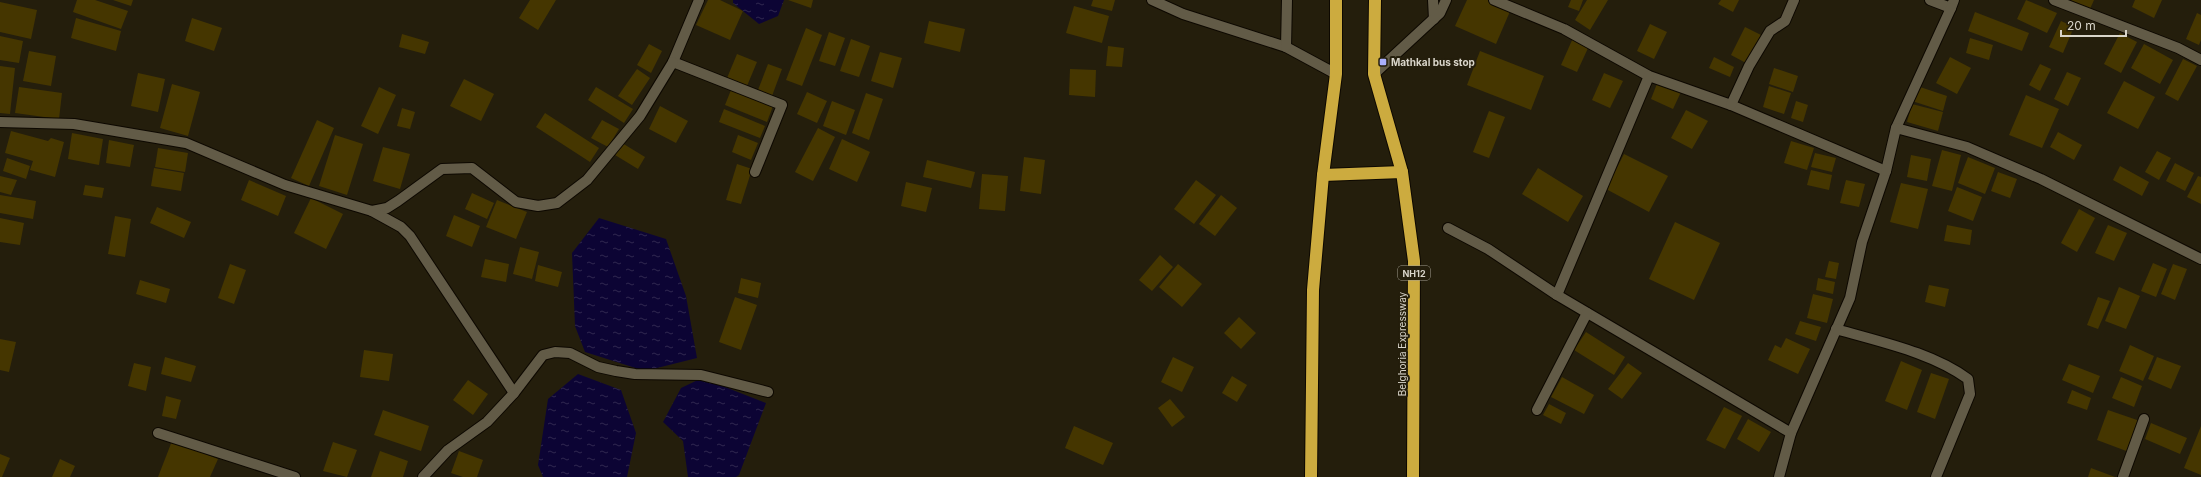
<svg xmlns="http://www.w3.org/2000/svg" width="2201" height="477" viewBox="0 0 2201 477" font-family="Inter,sans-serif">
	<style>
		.water { fill: url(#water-ripples) }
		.building { fill: #453600 }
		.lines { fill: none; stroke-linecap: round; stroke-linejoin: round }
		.street-casing { stroke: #0d0800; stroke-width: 12 }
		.highway-casing { stroke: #0d0800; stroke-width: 14 }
		.street { stroke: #625b47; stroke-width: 10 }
		.highway { stroke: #ccab3f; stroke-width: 12 }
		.poi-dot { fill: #aaaffb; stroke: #241e0c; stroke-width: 1.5 }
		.labels { text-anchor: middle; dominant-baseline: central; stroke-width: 4; stroke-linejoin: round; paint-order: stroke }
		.shield { fill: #241e0c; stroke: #a39e91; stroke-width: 1 }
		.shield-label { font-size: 9px; font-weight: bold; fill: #d9d5ca }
		.poi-label { font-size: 10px; font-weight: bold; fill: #d9d5ca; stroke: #241e0c; text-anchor: start }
		.street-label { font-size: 10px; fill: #d9d5ca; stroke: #241e0c }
	</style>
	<defs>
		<pattern id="water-ripples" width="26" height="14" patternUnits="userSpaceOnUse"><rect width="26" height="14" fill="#0c0434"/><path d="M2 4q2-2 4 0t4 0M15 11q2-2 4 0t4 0" fill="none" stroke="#2f2850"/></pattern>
	</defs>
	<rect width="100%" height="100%" fill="#241e0c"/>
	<g class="water">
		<polygon points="733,0 784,0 778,16 759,24 733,3"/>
		<polygon points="599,218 666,239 686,296 697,358 645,371 585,352 575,326 572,253"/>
		<polygon points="578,374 621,390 636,433 627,477 543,477 538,465 548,399"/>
		<polygon points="702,378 766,403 739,475 736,477 688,477 683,441 663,422 681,388"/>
	</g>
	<g class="building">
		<polygon points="77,0 95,0 128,11 121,29 73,12"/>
		<polygon points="113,0 133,0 131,6"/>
		<polygon points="530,0 556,0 538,30 519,18"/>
		<polygon points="708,0 720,0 743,11 730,40 696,25"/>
		<polygon points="788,0 813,0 811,8"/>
		<polygon points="1093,0 1115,0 1112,11 1091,6"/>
		<polygon points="1467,0 1491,0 1511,9 1496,44 1455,26"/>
		<polygon points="1571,0 1583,0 1579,11 1568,7"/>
		<polygon points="1587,0 1608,0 1590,30 1575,20"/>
		<polygon points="1721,0 1739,0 1733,12 1718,4"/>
		<polygon points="2026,0 2057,13 2047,33 2017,19"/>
		<polygon points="2070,0 2094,0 2090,9"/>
		<polygon points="2135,0 2162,0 2154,18 2132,7"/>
		<polygon points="0,2 37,10 31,39 0,32"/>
		<polygon points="1074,6 1109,16 1102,43 1066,33"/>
		<polygon points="1975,12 2029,33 2022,51 1968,31"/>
		<polygon points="2197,13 2201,15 2201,40 2199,45 2186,39"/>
		<polygon points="76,18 121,31 116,51 71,38"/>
		<polygon points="192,18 222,28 214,51 185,41"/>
		<polygon points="929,21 965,29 960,52 924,43"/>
		<polygon points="2061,21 2074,27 2063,53 2049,47"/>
		<polygon points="1650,24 1667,32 1654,59 1637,51"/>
		<polygon points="1745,27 1761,35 1746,63 1731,55"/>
		<polygon points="806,28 822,35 802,86 786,80"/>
		<polygon points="829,32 845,38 835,66 819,61"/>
		<polygon points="2120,33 2137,42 2121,73 2104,64"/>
		<polygon points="402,34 429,42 425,54 399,47"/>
		<polygon points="0,36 23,41 19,63 0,60"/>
		<polygon points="1573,38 1589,46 1577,72 1561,65"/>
		<polygon points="1970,38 1993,45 1989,60 1966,53"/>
		<polygon points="851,39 870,46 859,77 840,71"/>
		<polygon points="649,44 662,51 651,73 637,65"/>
		<polygon points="2144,44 2173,60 2160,84 2131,68"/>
		<polygon points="1108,46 1124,48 1122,67 1106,66"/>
		<polygon points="29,51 56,56 51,86 23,81"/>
		<polygon points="1480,51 1544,76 1531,110 1467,85"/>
		<polygon points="880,52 902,58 893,88 871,81"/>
		<polygon points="737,54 757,62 747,86 727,78"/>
		<polygon points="1714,57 1734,67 1730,77 1709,68"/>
		<polygon points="1950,57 1971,68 1957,94 1936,83"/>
		<polygon points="2183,59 2197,66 2178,101 2165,94"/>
		<polygon points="768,64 782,69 772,96 758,90"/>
		<polygon points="2040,64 2051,69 2040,91 2029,85"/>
		<polygon points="0,66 15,68 10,114 0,113"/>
		<polygon points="1774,68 1798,76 1793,92 1769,84"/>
		<polygon points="637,69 650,78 632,105 618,96"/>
		<polygon points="1070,69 1096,70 1095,97 1069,95"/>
		<polygon points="2067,72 2081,78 2068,106 2054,99"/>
		<polygon points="138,73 165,79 158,112 131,106"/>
		<polygon points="1604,73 1623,81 1610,108 1592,100"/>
		<polygon points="464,79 494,94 481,121 450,106"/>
		<polygon points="1658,81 1681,92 1673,109 1651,99"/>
		<polygon points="2124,81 2155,97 2138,129 2107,113"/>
		<polygon points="172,84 200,92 188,136 160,128"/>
		<polygon points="1769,86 1791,93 1784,114 1763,107"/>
		<polygon points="1917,86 1947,96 1943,111 1912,101"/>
		<polygon points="19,87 62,93 59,119 15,113"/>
		<polygon points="379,87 396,95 378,134 361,126"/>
		<polygon points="596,87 633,109 624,123 588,100"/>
		<polygon points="731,90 773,106 767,122 725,105"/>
		<polygon points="807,92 827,101 817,123 797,114"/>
		<polygon points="866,93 883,99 869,140 852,133"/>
		<polygon points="2026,95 2059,109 2042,148 2009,135"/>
		<polygon points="832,101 855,110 846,135 823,126"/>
		<polygon points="1796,101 1808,105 1803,122 1791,118"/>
		<polygon points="1912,104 1943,112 1938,131 1907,122"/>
		<polygon points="660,106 688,121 676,143 649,129"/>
		<polygon points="402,108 415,112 410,129 397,126"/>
		<polygon points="724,109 765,126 760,138 719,122"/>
		<polygon points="1686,110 1708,121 1692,149 1671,138"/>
		<polygon points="1489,111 1505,117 1489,158 1473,152"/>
		<polygon points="545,113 599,148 590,162 536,127"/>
		<polygon points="317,120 334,128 309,186 291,178"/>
		<polygon points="602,120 619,129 608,147 591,138"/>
		<polygon points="818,128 835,137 813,181 795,172"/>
		<polygon points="11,131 48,141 51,138 64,142 55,177 30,170 33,161 5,153"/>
		<polygon points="2058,132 2082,145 2074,160 2050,147"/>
		<polygon points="72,133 103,139 99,165 68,159"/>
		<polygon points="335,135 363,144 347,195 319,186"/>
		<polygon points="738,135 758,143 751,160 732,152"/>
		<polygon points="842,139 870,152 857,182 829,169"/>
		<polygon points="109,140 134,145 130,167 106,163"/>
		<polygon points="1791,141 1814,148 1807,170 1784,163"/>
		<polygon points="622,143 645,157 638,169 615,155"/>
		<polygon points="383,147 410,154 400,189 373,181"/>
		<polygon points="158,148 188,153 185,172 155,167"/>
		<polygon points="1942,150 1961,155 1952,191 1932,186"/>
		<polygon points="2157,151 2171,158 2159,180 2145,172"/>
		<polygon points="1815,153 1836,158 1832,172 1811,167"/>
		<polygon points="1624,154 1668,176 1649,212 1606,189"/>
		<polygon points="1911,155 1931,159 1927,181 1907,177"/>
		<polygon points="1024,157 1045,160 1041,194 1020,191"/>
		<polygon points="1968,157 1995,168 1985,194 1958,183"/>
		<polygon points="7,158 30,166 26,179 3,171"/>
		<polygon points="927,160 975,172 971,188 923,177"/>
		<polygon points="2175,163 2194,173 2185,191 2166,181"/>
		<polygon points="737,164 752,169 741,204 726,200"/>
		<polygon points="2120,166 2149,182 2142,196 2113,180"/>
		<polygon points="154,168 184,173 181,191 151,186"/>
		<polygon points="1538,168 1583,196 1568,222 1522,194"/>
		<polygon points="1811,170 1832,175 1829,190 1807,185"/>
		<polygon points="1998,172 2017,179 2010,198 1991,191"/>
		<polygon points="982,174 1008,176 1005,211 979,209"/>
		<polygon points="0,176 17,180 11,195 0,192"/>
		<polygon points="2198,176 2201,177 2201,204 2187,197"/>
		<polygon points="249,180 286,196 278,216 241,200"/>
		<polygon points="1196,180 1216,195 1194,224 1174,209"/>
		<polygon points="1846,180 1865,184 1859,207 1840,203"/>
		<polygon points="906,182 932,188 926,212 901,206"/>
		<polygon points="1901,183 1928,189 1918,229 1890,222"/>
		<polygon points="85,185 104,188 102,198 83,195"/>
		<polygon points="1957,187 1982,197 1973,221 1948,211"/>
		<polygon points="472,193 494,203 487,219 465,209"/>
		<polygon points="0,195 36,201 33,219 0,213"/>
		<polygon points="1221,195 1237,208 1215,236 1199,224"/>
		<polygon points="311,198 343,214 326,249 294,233"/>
		<polygon points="497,200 527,212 516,239 486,227"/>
		<polygon points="157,207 191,222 184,238 150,223"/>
		<polygon points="2079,209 2095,218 2077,252 2061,243"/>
		<polygon points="454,215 480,226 472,247 446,236"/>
		<polygon points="115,216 131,219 125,257 108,254"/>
		<polygon points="0,218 24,223 20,245 0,242"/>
		<polygon points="1675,222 1720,243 1694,300 1649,279"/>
		<polygon points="1947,225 1972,230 1970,245 1944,241"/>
		<polygon points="2108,225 2127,233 2114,261 2095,253"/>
		<polygon points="520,247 539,252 532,279 513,274"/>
		<polygon points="1160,255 1173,267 1152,291 1139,280"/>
		<polygon points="485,259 509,264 506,282 481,277"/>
		<polygon points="1829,261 1839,263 1836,279 1825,277"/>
		<polygon points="2153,263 2167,269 2156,297 2141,291"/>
		<polygon points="230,264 246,270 234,304 218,298"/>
		<polygon points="1178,264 1202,284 1182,307 1159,287"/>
		<polygon points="2173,264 2187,269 2175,300 2161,294"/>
		<polygon points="538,265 562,272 558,287 535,281"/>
		<polygon points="741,278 761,283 758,298 738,293"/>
		<polygon points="1818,278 1835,282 1833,294 1816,290"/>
		<polygon points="140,280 170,289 166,303 136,294"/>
		<polygon points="1929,285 1949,289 1945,307 1925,302"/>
		<polygon points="2119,287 2140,296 2126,329 2105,321"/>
		<polygon points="1813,294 1833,299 1827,323 1807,318"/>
		<polygon points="735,297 757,305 741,350 719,342"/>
		<polygon points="2098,297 2110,301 2098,329 2087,325"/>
		<polygon points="1239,317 1256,333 1241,349 1224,333"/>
		<polygon points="1800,321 1821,327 1816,341 1795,334"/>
		<polygon points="1586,332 1625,357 1614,375 1574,350"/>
		<polygon points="1786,338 1810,349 1798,374 1768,360 1775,345 1781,348"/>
		<polygon points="0,339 16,342 9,372 0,370"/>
		<polygon points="2130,345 2154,356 2143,381 2119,371"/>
		<polygon points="364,350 393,354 389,381 360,377"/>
		<polygon points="165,357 196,366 191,382 161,374"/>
		<polygon points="1173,357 1194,367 1182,392 1161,382"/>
		<polygon points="2157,357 2181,366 2171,389 2148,379"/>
		<polygon points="1901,361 1922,370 1907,410 1885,401"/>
		<polygon points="134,363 151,367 146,391 128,386"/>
		<polygon points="1628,363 1642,373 1622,399 1608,389"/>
		<polygon points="2069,364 2100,376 2093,393 2062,380"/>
		<polygon points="1931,373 1949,379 1935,419 1917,412"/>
		<polygon points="1232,376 1247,385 1237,402 1222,393"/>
		<polygon points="1562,377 1594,395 1584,414 1551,397"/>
		<polygon points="2121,377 2142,386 2134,407 2112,398"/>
		<polygon points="468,380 488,394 473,415 453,400"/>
		<polygon points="2072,390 2091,398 2087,410 2067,403"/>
		<polygon points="166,396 181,400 176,419 162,416"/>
		<polygon points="1170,399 1185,417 1172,427 1158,408"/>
		<polygon points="1549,404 1566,413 1561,424 1543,415"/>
		<polygon points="1724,407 1742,416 1725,449 1706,440"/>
		<polygon points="383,410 429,426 421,451 374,435"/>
		<polygon points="2108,410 2140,421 2129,452 2097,440"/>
		<polygon points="1748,419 1771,432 1759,452 1737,439"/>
		<polygon points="2151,423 2187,438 2180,454 2145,439"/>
		<polygon points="1074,426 1113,443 1103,465 1065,448"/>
		<polygon points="2201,426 2201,475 2184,468"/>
		<polygon points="172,441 218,459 210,477 158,477"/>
		<polygon points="333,442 357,450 347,477 323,471"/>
		<polygon points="380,451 408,461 403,477 371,477"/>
		<polygon points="459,451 483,460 477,477 463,477 451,473"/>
		<polygon points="0,454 10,458 2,477 0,477"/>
		<polygon points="60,459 75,466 70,477 52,477"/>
		<polygon points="2091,468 2115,477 2088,477"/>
	</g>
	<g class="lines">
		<defs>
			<g id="street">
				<polyline points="699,0 673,62 782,105 755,172"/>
				<polyline points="1152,0 1183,14 1286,47 1336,74"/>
				<polyline points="1433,0 1434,19"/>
				<polyline points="1494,0 1564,29 1649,76 1731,105 1886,171 1862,242 1850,298 1791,433"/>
				<polyline points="1930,0 1951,8 1954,0"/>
				<polyline points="2054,0 2178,48 2201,60"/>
				<polyline points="1286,47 1287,0"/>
				<polyline points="1374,74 1440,13 1446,0"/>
				<polyline points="1731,105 1749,66 1770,31 1785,21 1794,0"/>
				<polyline points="0,122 74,124 186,143 285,185 372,211 387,208 398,201 442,169 472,168 516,202 538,206 557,203 587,180 640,116 673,62"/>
				<polyline points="1896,128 1951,8"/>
				<polyline points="1886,171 1896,128 1967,147 2041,179 2201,259"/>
				<polyline points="372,211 401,227 410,236 514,393"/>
				<polyline points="1448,228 1488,249 1557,295 1791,433 1779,477"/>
				<polyline points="1557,295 1649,76"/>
				<path d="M1836,329C1880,342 1931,352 1968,379L1970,394L1936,477"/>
				<polyline points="1537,410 1587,313"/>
				<polyline points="158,433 295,477"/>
				<polyline points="423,477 448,450 487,422 514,393 543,355 555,352 570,353 598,367 616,371 635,374 701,375 768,392"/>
				<polyline points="2123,477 2144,419"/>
			</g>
			<g id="highway">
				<polyline points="1375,0 1374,74 1402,172 1414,261 1413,477"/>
				<polyline points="1323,175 1402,172"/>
				<polyline points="1311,477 1313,290 1323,175 1336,74 1336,0"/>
			</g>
		</defs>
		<use href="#street" class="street-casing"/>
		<use href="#highway" class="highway-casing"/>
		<use href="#street" class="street"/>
		<use href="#highway" class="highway"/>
	</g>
	<rect class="poi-dot" x="1379" y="58" width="8" height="8" rx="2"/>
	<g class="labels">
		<rect class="shield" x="1398" y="266" width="32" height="14" rx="3"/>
		<g class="shield-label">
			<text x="1414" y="273">NH12</text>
		</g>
		<g class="poi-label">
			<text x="1391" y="62">Mathkal bus stop</text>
		</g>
		<g class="street-label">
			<text transform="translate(1402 344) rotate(-90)">Belghoria Expressway</text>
		</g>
	</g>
	<path d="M2061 30v6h65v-6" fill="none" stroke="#d9d5ca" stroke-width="2"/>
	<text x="2067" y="30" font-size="12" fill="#d9d5ca" stroke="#241e0c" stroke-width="3" paint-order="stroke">20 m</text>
</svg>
